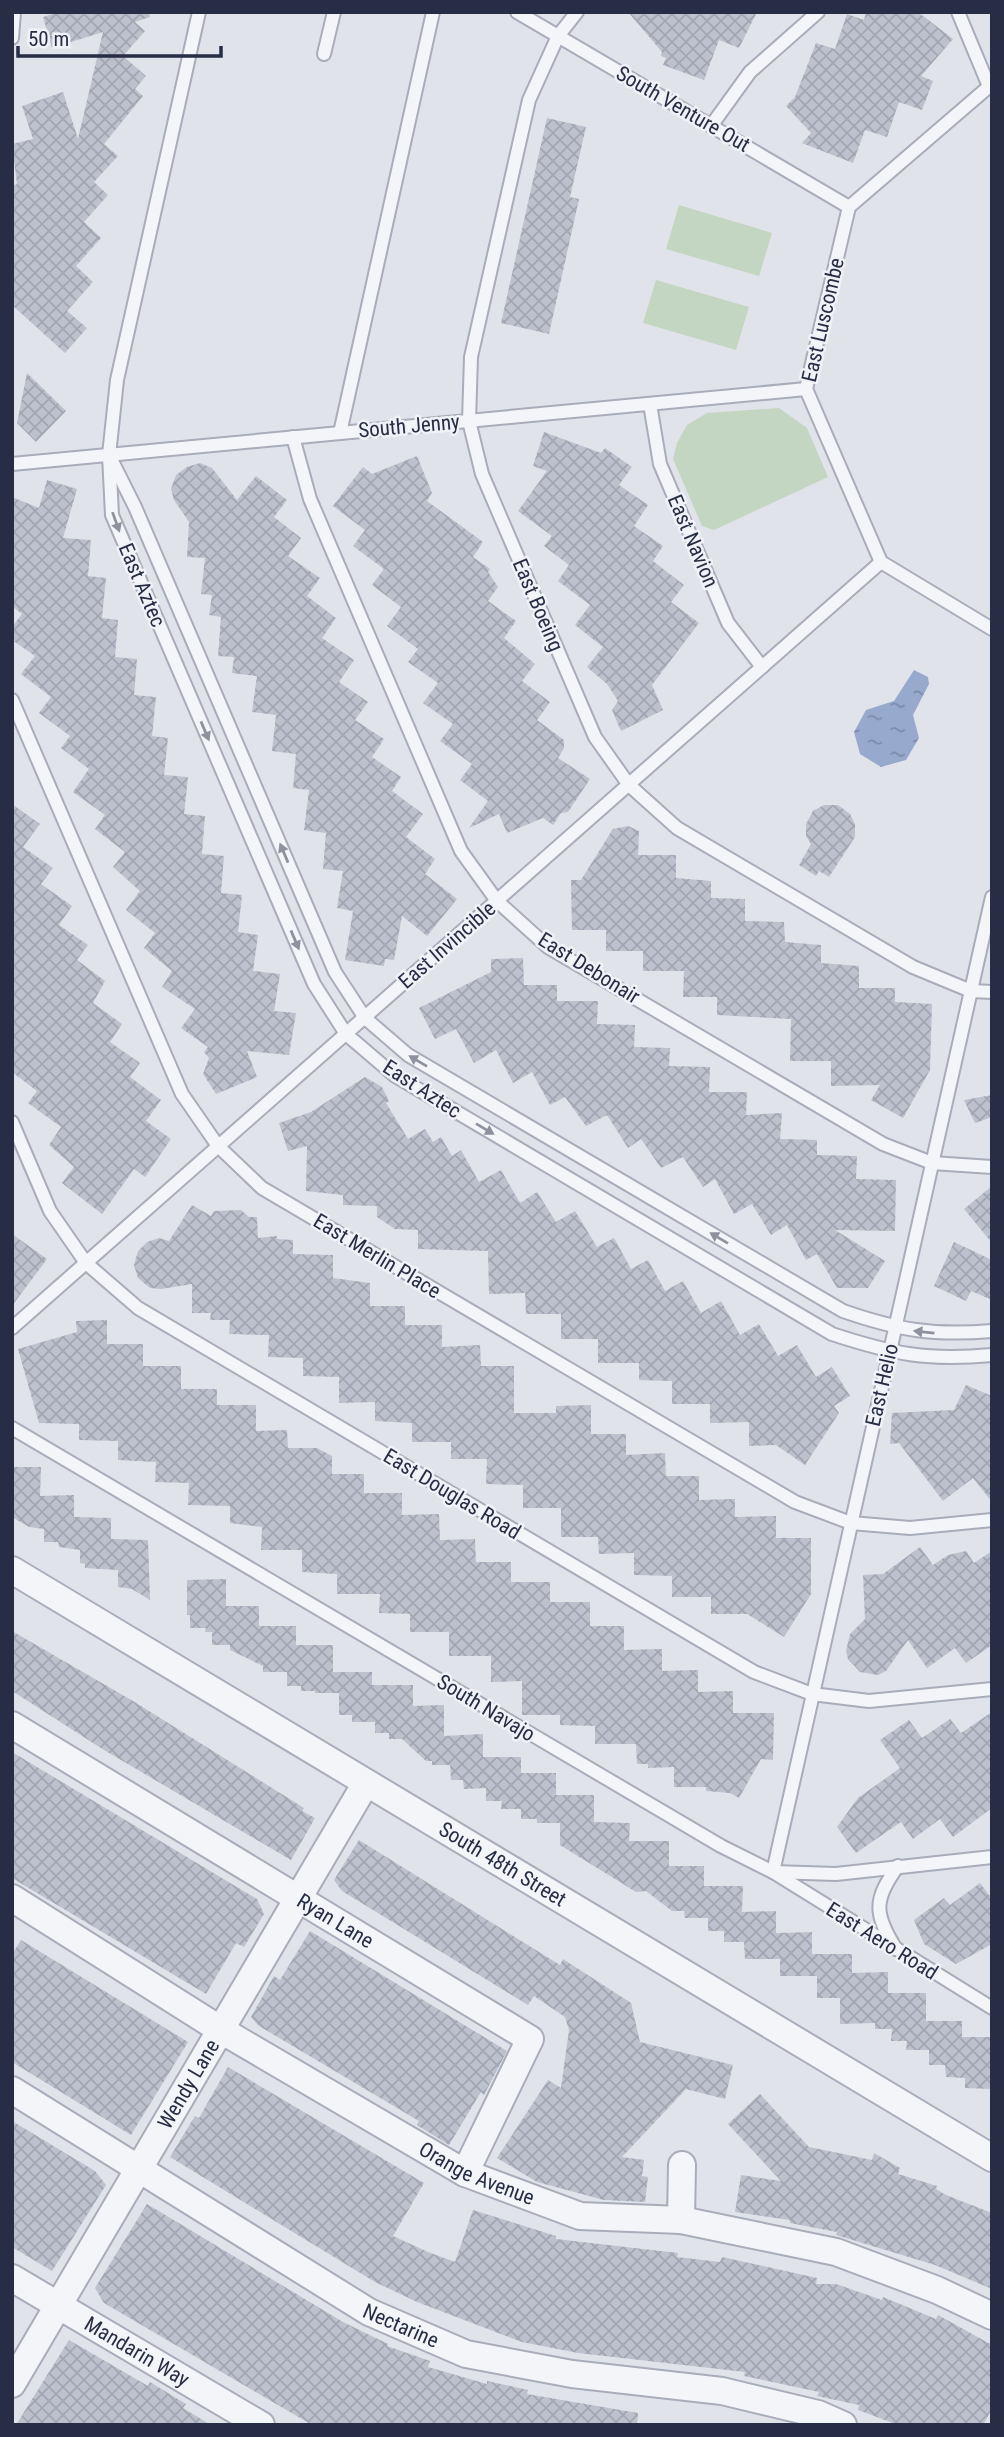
<svg xmlns="http://www.w3.org/2000/svg" width="1004" height="2437" viewBox="0 0 1004 2437" font-family="'Roboto Condensed',sans-serif">
	<style>
		.green { fill: #c3d6c1 }
		.water { fill: url(#water-ripples) }
		.building { fill: url(#building-cross-hatch) }
		.lines { fill: none; stroke-linecap: round; stroke-linejoin: round }
		.lane-casing { stroke: #a9acb9; stroke-width: 16 }
		.street-casing { stroke: #a9acb9; stroke-width: 30 }
		.lane { stroke: #f4f5f9; stroke-width: 12 }
		.street { stroke: #f4f5f9; stroke-width: 26 }
		.oneway { fill: #8e919e }
		.labels { text-anchor: middle; dominant-baseline: central; stroke-width: 5; stroke-linejoin: round; paint-order: stroke }
		.street-label { font-size: 21px; fill: #272d44; stroke: #f1f2f8 }
	</style>
	<defs>
		<pattern id="water-ripples" width="26" height="14" patternUnits="userSpaceOnUse" patternTransform="scale(1.75)"><rect width="26" height="14" fill="#98a9ce"/><path d="M2 4q2-2 4 0t4 0M15 11q2-2 4 0t4 0" fill="none" stroke="#7c8aa9"/></pattern>
		<pattern id="building-cross-hatch" width="8" height="8" patternUnits="userSpaceOnUse" patternTransform="scale(1.75)"><rect width="8" height="8" fill="#bdc1ce"/><path d="M0 0l8 8M0 8l8-8" fill="none" stroke="#a2a6b2"/></pattern>
	</defs>
	<rect width="100%" height="100%" fill="#e1e3eb"/>
	<g class="green">
		<polygon points="679,205 772,233 759,276 666,249"/>
		<polygon points="656,280 749,307 736,350 643,323"/>
		<polygon points="779,408 807,428 828,477 714,530 702,526 673,459 677,443 687,425 707,413"/>
	</g>
	<polygon class="water" points="914,670 928,677 929,684 913,715 919,738 906,760 881,767 860,754 854,732 866,710 894,701"/>
	<g class="building">
		<polygon points="59,12 149,12 150,17 135,22 145,31 123,56 146,76 135,89 143,96 104,144 118,156 94,182 108,195 84,222 101,238 76,266 93,282 67,311 87,328 65,353 12,305 12,186 17,184 12,144 33,139 22,106 63,92 78,139 103,32 52,48 43,17"/>
		<polygon points="628,12 757,12 739,48 719,40 704,80 663,65 666,58 661,56 662,52"/>
		<polygon points="866,12 918,12 953,39 921,76 933,81 922,110 899,102 887,137 865,130 853,163 802,143 811,133 786,106 795,97 816,43 835,49 847,14 864,20"/>
		<polygon points="547,118 586,127 570,197 579,199 549,334 501,323"/>
		<polygon points="27,373 66,411 36,442 17,423"/>
		<polygon points="544,432 601,453 605,448 632,467 619,485 648,505 634,526 663,546 653,561 684,585 671,602 699,623 652,685 663,710 621,731 612,710 618,701 607,684 587,667 603,647 575,625 590,605 558,581 569,565 544,546 552,536 518,511 547,471 533,466"/>
		<polygon points="417,456 432,493 427,501 483,542 473,557 490,569 488,572 498,587 488,601 516,621 504,638 535,664 522,681 550,702 537,720 564,740 564,748 558,758 590,779 568,812 561,813 553,825 543,818 507,833 499,814 469,828 488,801 460,780 472,764 440,741 453,724 423,703 438,683 408,662 418,649 387,626 401,607 372,585 384,569 353,546 365,530 333,506 363,467 372,474"/>
		<polygon points="200,463 212,468 237,500 256,476 287,500 274,517 301,538 288,556 320,578 307,596 336,618 322,638 354,660 339,682 368,702 355,720 384,739 372,757 401,777 392,791 423,814 406,837 435,859 425,874 457,899 427,936 402,916 394,960 385,959 384,966 345,960 353,911 337,908 343,871 323,869 326,833 304,830 309,790 293,788 296,754 272,751 276,715 252,712 257,676 232,673 234,657 218,656 221,617 209,615 212,595 201,594 205,558 187,557 189,522 174,500 171,489 176,475 187,467"/>
		<polygon points="47,480 77,489 63,538 91,540 88,576 106,578 102,618 118,620 115,657 137,659 134,695 156,697 152,736 168,738 164,775 188,777 184,814 205,816 202,854 224,856 221,893 242,895 238,932 258,935 253,971 280,974 274,1011 296,1013 289,1055 247,1051 257,1077 216,1094 203,1074 209,1058 204,1052 208,1047 181,1028 195,1009 162,987 172,971 144,948 155,933 126,910 140,891 113,867 125,852 95,829 105,815 73,792 89,769 61,748 70,736 39,713 51,697 21,674 35,656 12,640 12,627 22,614 12,606 12,497 39,508"/>
		<polygon points="12,804 40,824 23,847 53,868 41,884 72,906 59,925 88,945 77,960 105,981 93,1003 122,1024 110,1042 140,1063 130,1077 161,1100 146,1121 171,1139 145,1177 134,1169 102,1214 62,1183 74,1167 49,1145 61,1127 28,1103 37,1091 12,1072"/>
		<polygon points="824,805 838,805 850,814 855,824 855,837 829,877 819,871 816,876 799,865 811,844 806,836 806,824 813,811"/>
		<polygon points="628,826 639,831 638,855 676,855 676,878 711,881 711,898 745,899 745,921 784,922 785,942 821,945 821,963 859,966 859,988 895,988 895,1002 932,1004 930,1070 903,1118 871,1100 880,1085 831,1086 831,1061 790,1061 791,1019 717,1015 717,997 683,997 684,971 643,971 643,951 606,951 606,930 572,930 571,880 581,880 613,829"/>
		<polygon points="523,958 524,985 557,985 557,1001 598,1001 597,1024 635,1025 634,1047 670,1048 669,1066 710,1067 709,1092 747,1092 746,1115 782,1113 780,1139 817,1140 817,1155 857,1156 856,1179 896,1180 895,1231 835,1230 885,1261 868,1288 837,1288 817,1254 806,1260 787,1225 771,1235 752,1204 734,1214 715,1179 703,1187 683,1157 661,1168 641,1139 628,1148 607,1115 586,1126 565,1097 550,1105 532,1072 513,1083 496,1050 474,1063 456,1029 435,1039 419,1008 491,972 491,959"/>
		<polygon points="365,1077 382,1087 389,1101 386,1103 408,1139 425,1129 433,1142 441,1137 452,1156 461,1150 479,1182 501,1170 520,1203 537,1192 556,1222 575,1211 597,1247 614,1238 631,1269 648,1260 665,1291 683,1281 701,1313 721,1301 740,1335 759,1324 778,1356 797,1345 816,1377 832,1367 850,1396 834,1406 839,1413 805,1465 776,1445 749,1446 749,1422 710,1423 710,1404 672,1404 672,1381 639,1380 639,1363 598,1363 598,1339 561,1339 561,1314 526,1314 525,1293 489,1294 488,1251 418,1249 418,1230 395,1229 377,1217 377,1206 343,1205 343,1195 306,1191 307,1146 288,1151 279,1123 311,1112"/>
		<polygon points="992,1095 992,1117 975,1123 964,1100"/>
		<polygon points="992,1186 992,1243 964,1209"/>
		<polygon points="192,1205 211,1216 214,1211 241,1210 249,1217 257,1217 258,1238 277,1236 277,1239 293,1240 293,1254 333,1255 333,1278 370,1283 370,1306 405,1306 405,1325 442,1325 442,1347 480,1345 481,1366 514,1366 514,1413 556,1413 556,1406 591,1405 591,1434 626,1434 626,1455 665,1453 666,1476 699,1476 699,1500 735,1499 735,1517 776,1516 776,1538 811,1538 811,1594 784,1637 747,1614 711,1614 711,1597 672,1597 672,1576 634,1575 634,1553 599,1554 598,1537 561,1537 561,1508 523,1508 523,1485 486,1484 487,1459 451,1459 451,1442 412,1442 412,1423 375,1421 375,1402 339,1403 339,1377 303,1376 303,1358 268,1357 269,1335 229,1334 230,1320 210,1320 211,1313 192,1313 192,1284 161,1289 150,1288 138,1278 134,1265 138,1251 147,1242 159,1238 169,1241"/>
		<polygon points="12,1234 47,1259 12,1306"/>
		<polygon points="954,1242 992,1260 992,1300 971,1291 966,1301 934,1286"/>
		<polygon points="107,1320 107,1344 143,1344 143,1366 181,1366 181,1389 217,1389 217,1405 256,1405 256,1431 287,1430 288,1448 317,1448 332,1456 332,1474 364,1474 364,1493 402,1493 402,1515 439,1514 440,1540 475,1539 476,1562 511,1562 511,1582 550,1582 550,1602 590,1602 590,1626 624,1626 624,1650 662,1649 662,1671 698,1670 698,1692 733,1691 733,1713 774,1713 773,1760 761,1759 739,1798 730,1793 706,1791 706,1787 674,1787 674,1767 648,1768 648,1764 637,1764 636,1744 595,1744 595,1726 560,1725 560,1715 522,1715 522,1681 491,1682 491,1656 449,1656 449,1632 410,1632 410,1614 379,1613 380,1594 337,1594 337,1574 302,1572 302,1550 261,1550 262,1527 230,1523 230,1506 188,1505 189,1483 155,1482 156,1462 118,1460 118,1441 79,1440 79,1424 39,1423 18,1349 77,1332 76,1321"/>
		<polygon points="966,1385 992,1396 992,1502 973,1478 943,1501 899,1443 890,1444 892,1413 954,1410"/>
		<polygon points="12,1467 41,1467 40,1496 74,1495 74,1517 111,1518 111,1539 148,1540 150,1600 132,1589 118,1587 118,1570 85,1568 85,1564 80,1563 80,1550 59,1547 58,1542 44,1542 44,1529 29,1527 12,1517"/>
		<polygon points="920,1547 933,1565 948,1555 966,1551 974,1563 992,1551 992,1645 966,1663 955,1648 927,1668 908,1640 886,1671 878,1675 860,1672 848,1659 846,1651 850,1634 865,1619 863,1575 883,1574"/>
		<polygon points="226,1579 226,1606 259,1606 259,1626 296,1626 296,1645 333,1645 333,1672 372,1672 372,1685 413,1685 413,1706 444,1705 444,1736 483,1734 483,1757 521,1757 521,1773 556,1773 556,1795 594,1795 594,1822 630,1823 629,1841 669,1841 669,1866 704,1866 704,1886 743,1886 742,1912 776,1911 776,1933 812,1932 812,1954 852,1954 852,1973 888,1972 888,1993 926,1993 926,2021 962,2021 962,2037 992,2037 992,2089 965,2088 965,2078 946,2077 945,2065 929,2065 929,2050 906,2050 907,2041 891,2041 892,2029 875,2029 875,2023 840,2024 840,1998 817,1998 817,1976 780,1976 780,1959 745,1959 744,1942 724,1942 724,1931 708,1931 708,1918 685,1918 684,1911 672,1911 646,1891 636,1892 560,1845 560,1823 537,1823 537,1819 521,1819 521,1809 501,1809 502,1801 486,1801 486,1788 464,1789 463,1780 451,1780 450,1765 432,1765 432,1761 426,1761 402,1739 389,1739 389,1733 375,1733 375,1722 352,1722 352,1715 339,1715 339,1693 315,1693 315,1691 301,1691 301,1686 287,1686 287,1672 263,1672 263,1666 230,1650 230,1645 212,1645 212,1632 205,1632 206,1628 190,1628 190,1615 187,1615 187,1580"/>
		<polygon points="12,1631 133,1701 304,1808 302,1811 315,1818 291,1860 104,1750 12,1691"/>
		<polygon points="992,1712 992,1808 953,1837 940,1819 913,1839 901,1822 856,1853 837,1827 858,1798 900,1768 880,1740 909,1720 922,1738 950,1719 961,1733"/>
		<polygon points="12,1752 257,1899 264,1914 244,1947 236,1943 206,1994 12,1878"/>
		<polygon points="359,1840 560,1965 563,1959 631,2003 640,2042 733,2065 725,2099 686,2089 622,2157 644,2160 642,2176 648,2177 645,2202 604,2200 537,2182 497,2158 548,2080 561,2088 569,2030 565,2017 534,1996 528,2005 342,1891 334,1880"/>
		<polygon points="980,1883 992,1899 992,1944 956,1964 924,1944 914,1920 944,1898 950,1905"/>
		<polygon points="310,1931 507,2051 484,2095 481,2092 449,2145 417,2125 419,2121 259,2026 251,2017 274,1976 280,1980"/>
		<polygon points="21,1940 188,2042 131,2135 12,2062 12,1954"/>
		<polygon points="228,2067 424,2183 393,2236 428,2252 455,2262 473,2210 556,2236 556,2239 678,2253 677,2257 720,2262 722,2257 817,2278 816,2284 836,2284 882,2300 883,2297 936,2319 938,2315 992,2345 992,2409 983,2425 898,2425 858,2410 859,2405 817,2396 819,2392 744,2376 745,2372 578,2353 522,2342 417,2302 375,2282 170,2157 195,2116 199,2118"/>
		<polygon points="760,2094 809,2147 872,2160 874,2153 900,2168 898,2174 937,2186 936,2189 946,2195 992,2213 992,2289 935,2265 836,2235 837,2232 790,2223 790,2220 735,2212 741,2175 781,2181 728,2124"/>
		<polygon points="12,2121 95,2171 106,2185 52,2271 12,2247"/>
		<polygon points="147,2204 343,2322 388,2344 387,2346 430,2361 428,2367 487,2384 487,2381 528,2390 527,2394 638,2413 637,2425 312,2425 104,2303 95,2288"/>
		<polygon points="69,2340 148,2386 150,2382 186,2404 183,2408 211,2425 16,2425"/>
	</g>
	<g class="lines">
		<defs>
			<g id="lane">
				<path d="M199,12L117,380L109,455L112,515L314,984L346,1034L394,1075L832,1334C893,1354 927,1361 992,1355"/>
				<polyline points="517,12 849,207"/>
				<polyline points="577,12 558,36 529,100 471,357 469,421 482,474 595,737 629,785 677,828 913,967 971,991 992,992"/>
				<polyline points="958,12 988,84"/>
				<polyline points="12,38 14,12"/>
				<polyline points="324,54 334,12"/>
				<polyline points="992,84 849,207 806,389 881,562 992,629"/>
				<polyline points="711,126 750,72 818,12"/>
				<polyline points="650,404 660,464 728,623 762,667"/>
				<polyline points="340,433 433,12"/>
				<polyline points="293,437 310,499 461,851 497,901 548,947 883,1144 932,1163 992,1167"/>
				<path d="M112,461L135,507L335,972L365,1018L408,1055L843,1311C898,1330 933,1336 992,1331"/>
				<polyline points="12,464 806,389"/>
				<polyline points="12,700 182,1094 218,1146 262,1188 795,1502 851,1523 910,1528 992,1520"/>
				<polyline points="992,897 773,1872 992,2008"/>
				<polyline points="12,1122 50,1211 86,1263 138,1308 754,1672 812,1694 869,1701 992,1689"/>
				<polyline points="12,1328 881,562"/>
				<polyline points="12,1428 721,1846 773,1872 836,1874 992,1857"/>
				<path d="M896,1949C874,1914 873,1900 898,1866"/>
			</g>
			<g id="street">
				<path id="s1" d="M12,1570L992,2158"/>
				<path id="s2" d="M12,1725L530,2039L465,2173"/>
				<path id="s3" d="M12,1898L221,2030L465,2173L580,2216L681,2220L836,2252L937,2290L992,2316"/>
				<path id="s4" d="M12,2090L369,2312L466,2354L572,2374L722,2391L818,2414L843,2425"/>
				<polyline points="681,2220 682,2165"/>
				<path id="s5" d="M12,2278L261,2425"/>
				<path id="s6" d="M12,2384L366,1783"/>
			</g>
		</defs>
		<use href="#lane" class="lane-casing"/>
		<use href="#street" class="street-casing"/>
		<use href="#lane" class="lane"/>
		<use href="#street" class="street"/>
	</g>
	<defs><path id="oneway-solid" d="M-6-.8H1V-3.2L6.5 0L1 3.2V.8H-6Z" transform="scale(1.75)"/></defs>
	<g class="oneway">
		<use href="#oneway-solid" transform="translate(116 522) rotate(70)"/>
		<use href="#oneway-solid" transform="translate(205 731) rotate(67)"/>
		<use href="#oneway-solid" transform="translate(284 853) rotate(-113)"/>
		<use href="#oneway-solid" transform="translate(295 940) rotate(67)"/>
		<use href="#oneway-solid" transform="translate(418 1061) rotate(-149)"/>
		<use href="#oneway-solid" transform="translate(485 1129) rotate(31)"/>
		<use href="#oneway-solid" transform="translate(719 1238) rotate(-149)"/>
		<use href="#oneway-solid" transform="translate(924 1332) rotate(-174)"/>
	</g>
	<g class="labels">
		<g class="street-label">
			<text transform="translate(683 109) rotate(30)">South Venture Out</text>
			<text transform="translate(823 320) rotate(-77)">East Luscombe</text>
			<text transform="translate(409 426) rotate(-5)">South Jenny</text>
			<text transform="translate(693 541) rotate(67)">East Navion</text>
			<text transform="translate(142 585) rotate(67)">East Aztec</text>
			<text transform="translate(538 605) rotate(67)">East Boeing</text>
			<text transform="translate(447 945) rotate(-41)">East Invincible</text>
			<text transform="translate(589 968) rotate(32)">East Debonair</text>
			<text transform="translate(422 1089) rotate(33)">East Aztec</text>
			<text transform="translate(377 1256) rotate(31)">East Merlin Place</text>
			<text transform="translate(882 1385) rotate(-77)">East Helio</text>
			<text transform="translate(452 1494) rotate(31)">East Douglas Road</text>
			<text transform="translate(486 1708) rotate(31)">South Navajo</text>
			<text stroke="none"><textPath href="#s1" startOffset="572">South 48th Street</textPath></text>
			<text stroke="none"><textPath href="#s2" startOffset="378">Ryan Lane</textPath></text>
			<text transform="translate(882 1941) rotate(32)">East Aero Road</text>
			<text stroke="none"><textPath href="#s6" startOffset="348">Wendy Lane</textPath></text>
			<text stroke="none"><textPath href="#s3" startOffset="541">Orange Avenue</textPath></text>
			<text stroke="none"><textPath href="#s4" startOffset="455">Nectarine</textPath></text>
			<text stroke="none"><textPath href="#s5" startOffset="145">Mandarin Way</textPath></text>
		</g>
	</g>
	<rect width="1004" height="2437" fill="none" stroke="#272d44" stroke-width="28"/>
	<path d="M18 46v10h203v-10" fill="none" stroke="#272d44" stroke-width="3.5"/>
	<text x="28" y="46" font-size="21" fill="#272d44" stroke="#f1f2f8" stroke-width="5" paint-order="stroke">50 m</text>
</svg>
